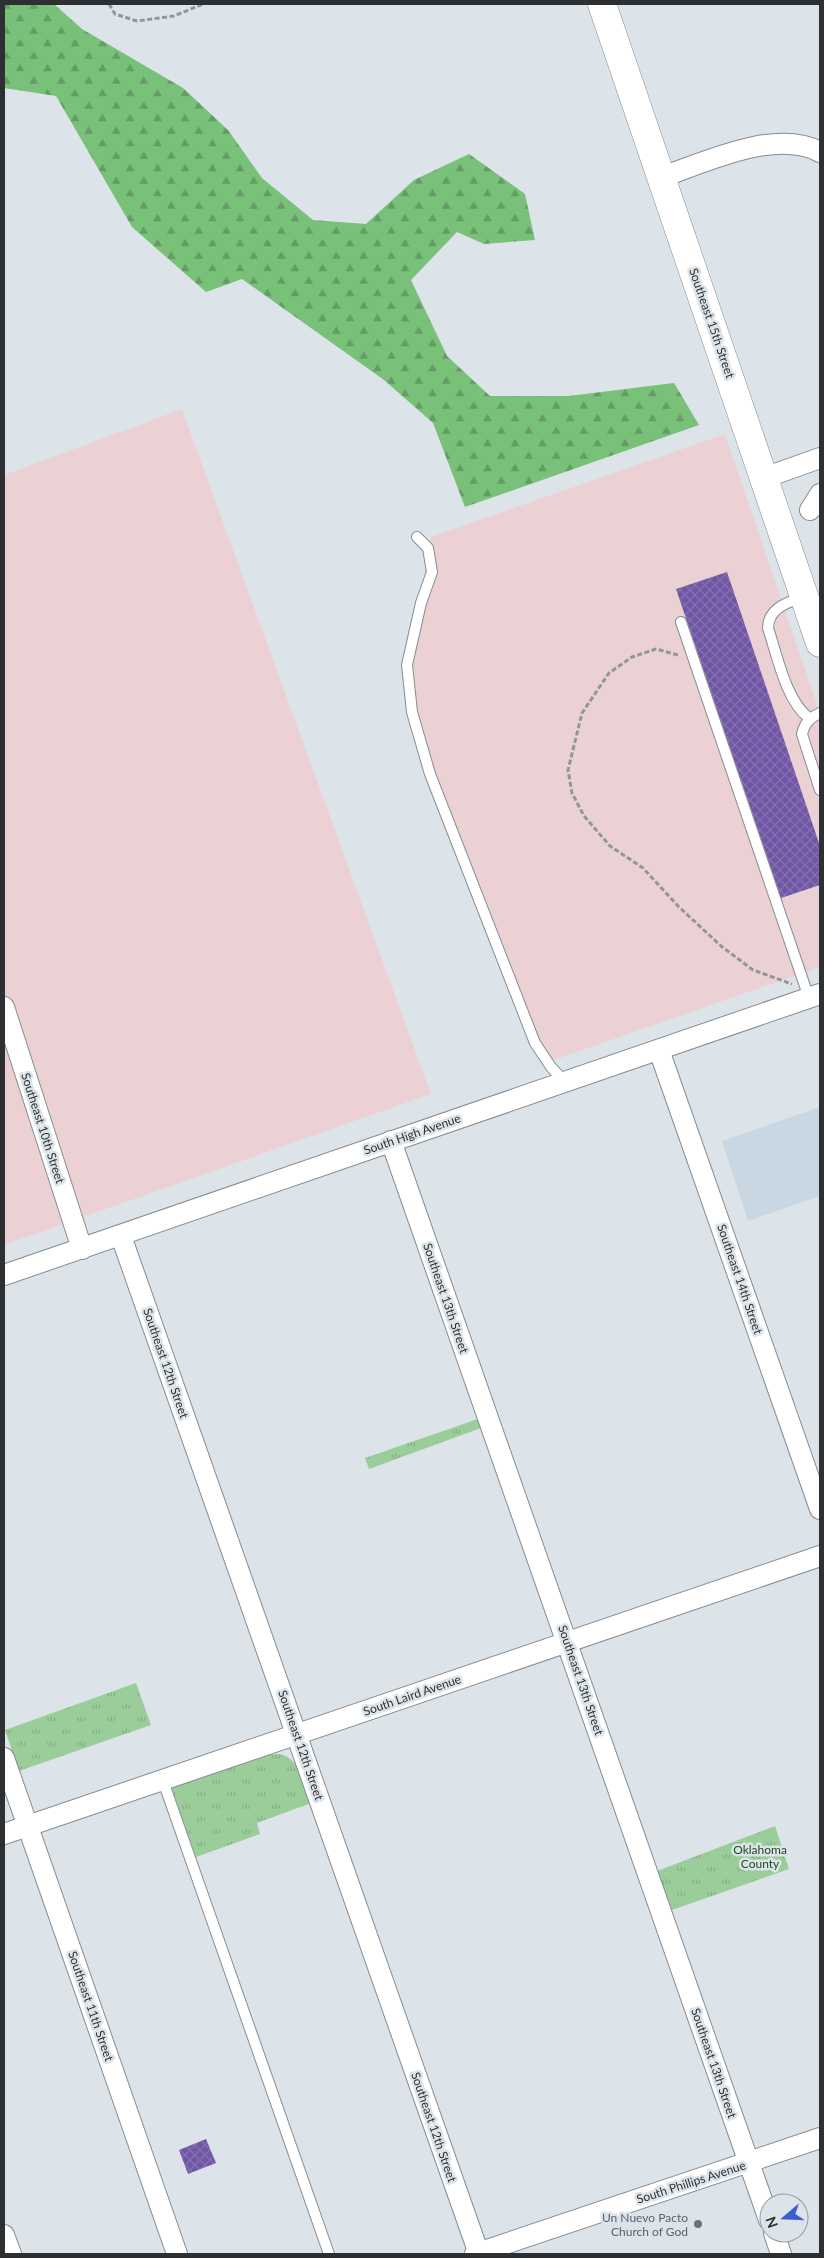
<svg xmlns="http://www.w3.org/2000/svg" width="824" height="2258" viewBox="0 0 824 2258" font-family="Lato,sans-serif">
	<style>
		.built { fill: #c8d7e2 }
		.industrial { fill: #ecd1d4 }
		.forest { fill: url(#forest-firs) }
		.park { fill: url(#park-tufts) }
		.building { fill: url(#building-cross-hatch) }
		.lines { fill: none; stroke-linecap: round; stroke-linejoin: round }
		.lane-casing { stroke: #858d93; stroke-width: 12 }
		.street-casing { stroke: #858d93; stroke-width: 22 }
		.secondary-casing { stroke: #858d93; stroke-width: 29 }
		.path { stroke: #90969b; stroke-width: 3; stroke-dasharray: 5 2.5; stroke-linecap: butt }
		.lane { stroke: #fff; stroke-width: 10 }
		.street { stroke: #fff; stroke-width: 20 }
		.secondary { stroke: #fff; stroke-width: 28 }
		.worship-dot { fill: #6b7280; stroke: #dce4ea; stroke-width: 2 }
		.labels { text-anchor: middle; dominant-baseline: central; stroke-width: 5; stroke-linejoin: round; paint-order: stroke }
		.street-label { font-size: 12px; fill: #2c3032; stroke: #dce4ea }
		.park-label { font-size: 12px; fill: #1b4c1d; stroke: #dce4ea }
		.worship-label { font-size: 12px; fill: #5b616d; stroke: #dce4ea; text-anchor: end }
	</style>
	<defs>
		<pattern id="forest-firs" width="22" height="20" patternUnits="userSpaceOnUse" patternTransform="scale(1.25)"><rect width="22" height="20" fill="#79c079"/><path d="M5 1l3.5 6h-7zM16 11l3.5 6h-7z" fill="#639c64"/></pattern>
		<pattern id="park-tufts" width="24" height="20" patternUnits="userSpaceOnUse" patternTransform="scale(1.25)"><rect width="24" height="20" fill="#9acd99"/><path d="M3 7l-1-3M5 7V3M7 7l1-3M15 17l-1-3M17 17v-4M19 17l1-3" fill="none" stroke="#85b084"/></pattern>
		<pattern id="building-cross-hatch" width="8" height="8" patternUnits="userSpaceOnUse" patternTransform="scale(1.25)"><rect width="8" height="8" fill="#7056a6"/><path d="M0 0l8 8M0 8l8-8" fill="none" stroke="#8471ad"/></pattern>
	</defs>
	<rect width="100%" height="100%" fill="#dce4ea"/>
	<polygon class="built" points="820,1107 820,1196 748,1221 722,1141"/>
	<g class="industrial">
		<polygon points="182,409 431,1094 4,1245 4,475"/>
		<polygon points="725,434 820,713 820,967 545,1063 454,833 404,685 431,537"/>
	</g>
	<polygon class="forest" points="4,4 54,4 82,29 183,88 228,130 262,178 313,220 366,224 414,180 469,154 525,194 535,240 484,244 457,232 411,280 447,356 490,396 569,396 674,383 699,425 465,507 433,423 384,380 242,279 206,292 132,227 56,96 4,88"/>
	<g class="park">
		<polygon points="478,1419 481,1428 369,1469 365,1458"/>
		<polygon points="136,1683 151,1725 19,1771 5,1730"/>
		<path d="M279,1754C301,1758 305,1786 311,1803L257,1823L260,1834L196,1857L171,1786L266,1755Z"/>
		<polygon points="775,1826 789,1869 672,1910 657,1871"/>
	</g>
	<g class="building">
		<polygon points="727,572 820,846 820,885 781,898 676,589"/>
		<polygon points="206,2139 216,2163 188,2174 179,2150"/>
	</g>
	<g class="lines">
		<defs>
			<g id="lane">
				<polyline points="417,537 428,548 432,572 421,603 407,665 412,712 430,774 535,1043 551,1067 565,1082"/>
				<path d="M802,597C786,603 768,609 768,628C777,655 786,701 809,718"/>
				<polyline points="681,622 809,998"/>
				<path d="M820,713C810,718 805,722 802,734L820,790"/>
				<polyline points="163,1781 329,2254"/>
			</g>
			<g id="street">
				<path d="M662,177C706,162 776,128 820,152"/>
				<polyline points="764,478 820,458"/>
				<polyline points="810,510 820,494"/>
				<polyline points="4,1007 82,1249"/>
				<polyline points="659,1050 820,1509"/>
				<polyline points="391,1141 769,2220"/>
				<polyline points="121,1236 479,2254"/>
				<polyline points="4,1275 820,994"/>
				<polyline points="4,1758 177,2254"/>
				<polyline points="4,1834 820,1556"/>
				<polyline points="774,2233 781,2254"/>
				<polyline points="4,2235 11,2254"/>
				<polyline points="475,2254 820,2138"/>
			</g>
			<polyline id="secondary" points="602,4 820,643"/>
		</defs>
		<use href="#lane" class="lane-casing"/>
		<use href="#street" class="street-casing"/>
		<use href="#secondary" class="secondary-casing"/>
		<g class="path">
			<polyline points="109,4 115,14 137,21 174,16 203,4"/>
			<polyline points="678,655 656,649 632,657 609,673 582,713 568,770 572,793 584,816 610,846 643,868 679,907 721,946 753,970 792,984"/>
		</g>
		<use href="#lane" class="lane"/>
		<use href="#street" class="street"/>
		<use href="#secondary" class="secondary"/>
	</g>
	<circle class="worship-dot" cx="698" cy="2224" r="5"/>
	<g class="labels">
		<g class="street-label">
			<text transform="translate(712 323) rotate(71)">Southeast 15th Street</text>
			<text transform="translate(43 1128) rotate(72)">Southeast 10th Street</text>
			<text transform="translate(412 1134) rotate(-19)">South High Avenue</text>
			<text transform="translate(740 1279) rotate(71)">Southeast 14th Street</text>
			<text transform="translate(446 1298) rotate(71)">Southeast 13th Street</text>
			<text transform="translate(166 1363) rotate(71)">Southeast 12th Street</text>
			<text transform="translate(581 1680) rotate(71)">Southeast 13th Street</text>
			<text transform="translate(412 1695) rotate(-19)">South Laird Avenue</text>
			<text transform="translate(301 1745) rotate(71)">Southeast 12th Street</text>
			<text transform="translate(91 2006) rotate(71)">Southeast 11th Street</text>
			<text transform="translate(714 2063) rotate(71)">Southeast 13th Street</text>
			<text transform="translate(434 2127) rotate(71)">Southeast 12th Street</text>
			<text transform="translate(691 2182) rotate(-18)">South Phillips Avenue</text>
		</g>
		<g class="park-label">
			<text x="760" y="1849">Oklahoma<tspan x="760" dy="14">County</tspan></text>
		</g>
		<g class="worship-label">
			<text x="688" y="2217">Un Nuevo Pacto<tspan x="688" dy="14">Church of God</tspan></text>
		</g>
	</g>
	<rect width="824" height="2258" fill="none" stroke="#2c3032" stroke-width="10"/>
	<g transform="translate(784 2218) rotate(251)"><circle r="24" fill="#dce4ea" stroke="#969ca0"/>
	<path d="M0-4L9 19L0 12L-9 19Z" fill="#3c5dcf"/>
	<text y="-8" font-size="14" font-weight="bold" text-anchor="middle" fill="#2c3032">N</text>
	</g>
</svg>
